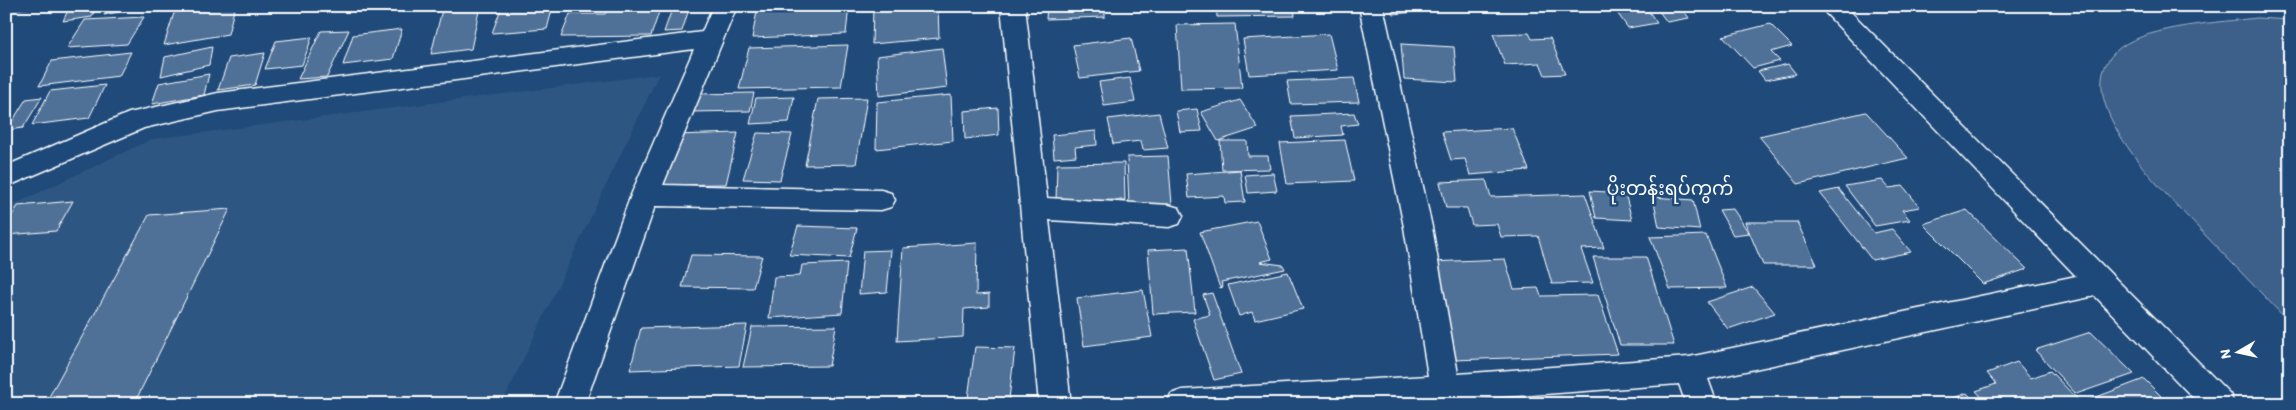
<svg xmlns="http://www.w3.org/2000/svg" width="2296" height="410" viewBox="0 0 2296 410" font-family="Itim,'Noto Sans Myanmar',sans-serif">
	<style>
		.built { fill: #2e5683 }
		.green { fill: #3c618b; stroke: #9eb0c5 }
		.building { fill: #507197; stroke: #fff }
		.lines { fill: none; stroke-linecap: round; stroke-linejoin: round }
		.minor-casing { stroke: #fff; stroke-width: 3 }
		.minor { fill: #1f4a7a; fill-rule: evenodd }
		.labels { text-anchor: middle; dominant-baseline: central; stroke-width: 5; stroke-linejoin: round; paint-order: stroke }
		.quarter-label { font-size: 19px; fill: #fff; stroke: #1f4a7a }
	</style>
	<rect width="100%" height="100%" fill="#1f4a7a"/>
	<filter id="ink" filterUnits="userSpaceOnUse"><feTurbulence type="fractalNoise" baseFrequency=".02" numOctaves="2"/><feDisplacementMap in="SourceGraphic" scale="10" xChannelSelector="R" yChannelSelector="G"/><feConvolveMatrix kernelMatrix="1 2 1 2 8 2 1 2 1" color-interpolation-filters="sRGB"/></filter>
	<g filter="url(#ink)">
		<polygon class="built" points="659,74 502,404 6,404 6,208 152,139"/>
		<path class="green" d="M2257,18L2290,20V323C2262,294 2234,265 2206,236C2174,201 2056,95 2121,47C2150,26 2221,22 2257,18Z"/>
		<g class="building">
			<polygon points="6,6 42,6 6,11"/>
			<polygon points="70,6 97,6 92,17 63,21"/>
			<polygon points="107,6 147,6 104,15"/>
			<polygon points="217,6 235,6 228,34 164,45 174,13"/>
			<polygon points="443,6 480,6 471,49 431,54"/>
			<polygon points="502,6 553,6 547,29 492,33"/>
			<polygon points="609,6 661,6 651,36 561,37 570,14 605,14"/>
			<polygon points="849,6 846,34 752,38 757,11"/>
			<polygon points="892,6 938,6 939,38 872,44 873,8"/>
			<polygon points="1047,6 1105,6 1105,17 1046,19"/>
			<polygon points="1216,6 1294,6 1295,16 1217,17"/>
			<polygon points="1391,6 1479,6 1393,14"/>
			<polygon points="1645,6 1657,23 1628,28 1613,7"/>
			<polygon points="1655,6 1695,6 1697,9 1684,11 1689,18 1667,22"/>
			<polygon points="672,9 689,9 682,31 664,32"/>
			<polygon points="144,17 127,44 67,48 85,20"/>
			<polygon points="1235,24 1242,88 1181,89 1177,25"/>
			<polygon points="1770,24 1792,46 1771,52 1780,61 1753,68 1723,36"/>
			<polygon points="402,29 393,59 343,65 353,35"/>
			<polygon points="349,30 327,77 298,79 321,31"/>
			<polygon points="1529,33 1532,39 1550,38 1565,74 1545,75 1540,63 1505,65 1493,34"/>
			<polygon points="1329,34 1338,70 1249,75 1243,39"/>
			<polygon points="312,37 302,65 265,69 276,41"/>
			<polygon points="1131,38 1139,71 1080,78 1073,45"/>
			<polygon points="1401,44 1454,47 1457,82 1404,79"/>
			<polygon points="848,45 841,87 739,89 749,48"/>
			<polygon points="212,47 209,65 161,76 165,57"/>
			<polygon points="942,48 947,88 879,96 877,56"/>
			<polygon points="131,52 119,76 39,86 52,61"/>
			<polygon points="265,53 255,85 218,90 229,58"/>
			<polygon points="1788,64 1796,74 1765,80 1758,71"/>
			<polygon points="209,74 204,95 152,104 159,83"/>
			<polygon points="1130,78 1135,102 1104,106 1099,82"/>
			<polygon points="1354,78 1359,102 1291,104 1287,81"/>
			<polygon points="105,85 89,118 32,125 50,91"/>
			<polygon points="754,93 750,111 690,112 696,94"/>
			<polygon points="951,95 953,141 876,149 877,102"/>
			<polygon points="42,97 23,128 7,130 26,99"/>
			<polygon points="794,97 789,122 750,124 756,98"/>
			<polygon points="867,98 856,164 805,165 818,99"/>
			<polygon points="1240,100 1258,128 1218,141 1201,112"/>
			<polygon points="998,108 999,135 965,139 964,111"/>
			<polygon points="1197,109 1202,131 1180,132 1176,111"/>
			<polygon points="1866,112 1908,158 1798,184 1759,136"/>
			<polygon points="1159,113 1168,148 1143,150 1141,141 1113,144 1108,119"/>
			<polygon points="1354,113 1358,124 1341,126 1343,135 1295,138 1291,116"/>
			<polygon points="1512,128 1529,170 1470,175 1465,159 1451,160 1442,132"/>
			<polygon points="1096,131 1097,145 1075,147 1076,156 1054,158 1052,135"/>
			<polygon points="738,133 726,184 662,185 676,135"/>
			<polygon points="757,133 792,134 780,180 743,179"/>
			<polygon points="1345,140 1354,181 1287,184 1280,143"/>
			<polygon points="1220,141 1247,141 1248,156 1268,156 1270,169 1222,170"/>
			<polygon points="1168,156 1172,204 1129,206 1127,157"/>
			<polygon points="1124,163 1125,200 1056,201 1057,164"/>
			<polygon points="1240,170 1245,202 1225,203 1224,196 1189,198 1186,174"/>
			<polygon points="1273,173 1277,191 1248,193 1245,175"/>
			<polygon points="1486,180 1491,197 1585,194 1604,248 1581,249 1593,283 1552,284 1538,236 1501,237 1497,224 1472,225 1467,208 1446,208 1440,182"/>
			<polygon points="1882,180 1889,188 1903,186 1920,207 1902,210 1910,220 1875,226 1845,186"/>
			<polygon points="1839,189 1874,233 1892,229 1911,252 1872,260 1820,193"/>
			<polygon points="1590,191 1625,193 1632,220 1596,218"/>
			<polygon points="1653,197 1693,200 1700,230 1659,227"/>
			<polygon points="73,201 56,231 6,235 6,225 18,206"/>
			<polygon points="230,209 134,404 45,404 149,215"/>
			<polygon points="1733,209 1749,233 1733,235 1719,210"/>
			<polygon points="1967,210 2027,269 1983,284 1923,224"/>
			<polygon points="1257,221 1272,259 1260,262 1283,265 1285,269 1221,282 1223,287 1220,288 1200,232"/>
			<polygon points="1745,222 1797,222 1817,265 1763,265"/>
			<polygon points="798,226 857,228 849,258 789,255"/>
			<polygon points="1706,235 1727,288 1670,289 1650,237"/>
			<polygon points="977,243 976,295 989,294 989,307 964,309 963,337 897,341 903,248"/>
			<polygon points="1188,248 1195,312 1153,314 1148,250"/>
			<polygon points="891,250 887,292 859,294 863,251"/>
			<polygon points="691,255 762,256 753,288 682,287"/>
			<polygon points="1593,257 1646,257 1674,345 1620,345"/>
			<polygon points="1505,259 1514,289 1538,288 1541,296 1598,295 1618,354 1454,360 1430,262"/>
			<polygon points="847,263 842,313 769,318 774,277 800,276 802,265"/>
			<polygon points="1288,272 1303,309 1255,320 1252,312 1239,316 1228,285"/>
			<polygon points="1753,287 1775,313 1728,329 1707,302"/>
			<polygon points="1143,290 1152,337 1084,346 1077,298"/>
			<polygon points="1212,293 1241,374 1214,380 1193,319 1210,315 1203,295"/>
			<polygon points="747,325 739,366 630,370 641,328"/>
			<polygon points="836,326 829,366 743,367 752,327"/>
			<polygon points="2091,332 2134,374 2076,394 2035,350"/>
			<polygon points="975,347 1015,348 1009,399 968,398"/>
			<polygon points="2017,362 2031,378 2050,371 2082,404 1988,404 1976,391 1996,384 1987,373"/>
			<polygon points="2144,379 2169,404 2089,404 2086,401"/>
			<polygon points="1967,393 1977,404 1955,404 1951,399"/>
		</g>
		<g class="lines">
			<defs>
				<g id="minor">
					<polygon points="713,6 737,6 663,185 881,190 891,193 895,200 891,207 881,210 655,206 585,404 554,404 631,195 694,49 218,111 144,128 6,187 6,166 129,113 218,93 702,32"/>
					<polygon points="1001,6 1025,6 1047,198 1169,205 1179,208 1183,216 1179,224 1169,227 1049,220 1071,404 1039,404"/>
					<polygon points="1359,6 1383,6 1432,227 1458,374 1689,357 2076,276 1819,6 1845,6 2230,394 2234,404 2199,404 2095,296 1708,379 1717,404 1686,404 1679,384 1463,400 1464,404 1167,404 1171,394 1182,390 1428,376 1404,227"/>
				</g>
			</defs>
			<use href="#minor" class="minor-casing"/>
			<use href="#minor" class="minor"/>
		</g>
	</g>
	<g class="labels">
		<g class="quarter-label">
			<text x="1670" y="188">ပိုးတန်းရပ်ကွက်</text>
		</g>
	</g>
	<rect width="2296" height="410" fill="none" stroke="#1f4a7a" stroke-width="25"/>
	<rect x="12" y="12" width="2271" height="385" fill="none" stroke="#fff" stroke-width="2" filter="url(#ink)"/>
	<g transform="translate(2238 352) rotate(261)" stroke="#1f4a7a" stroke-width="4" paint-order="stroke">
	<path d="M0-4L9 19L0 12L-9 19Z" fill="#ffffff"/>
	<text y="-8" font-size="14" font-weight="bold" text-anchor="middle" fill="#ffffff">N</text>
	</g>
</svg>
